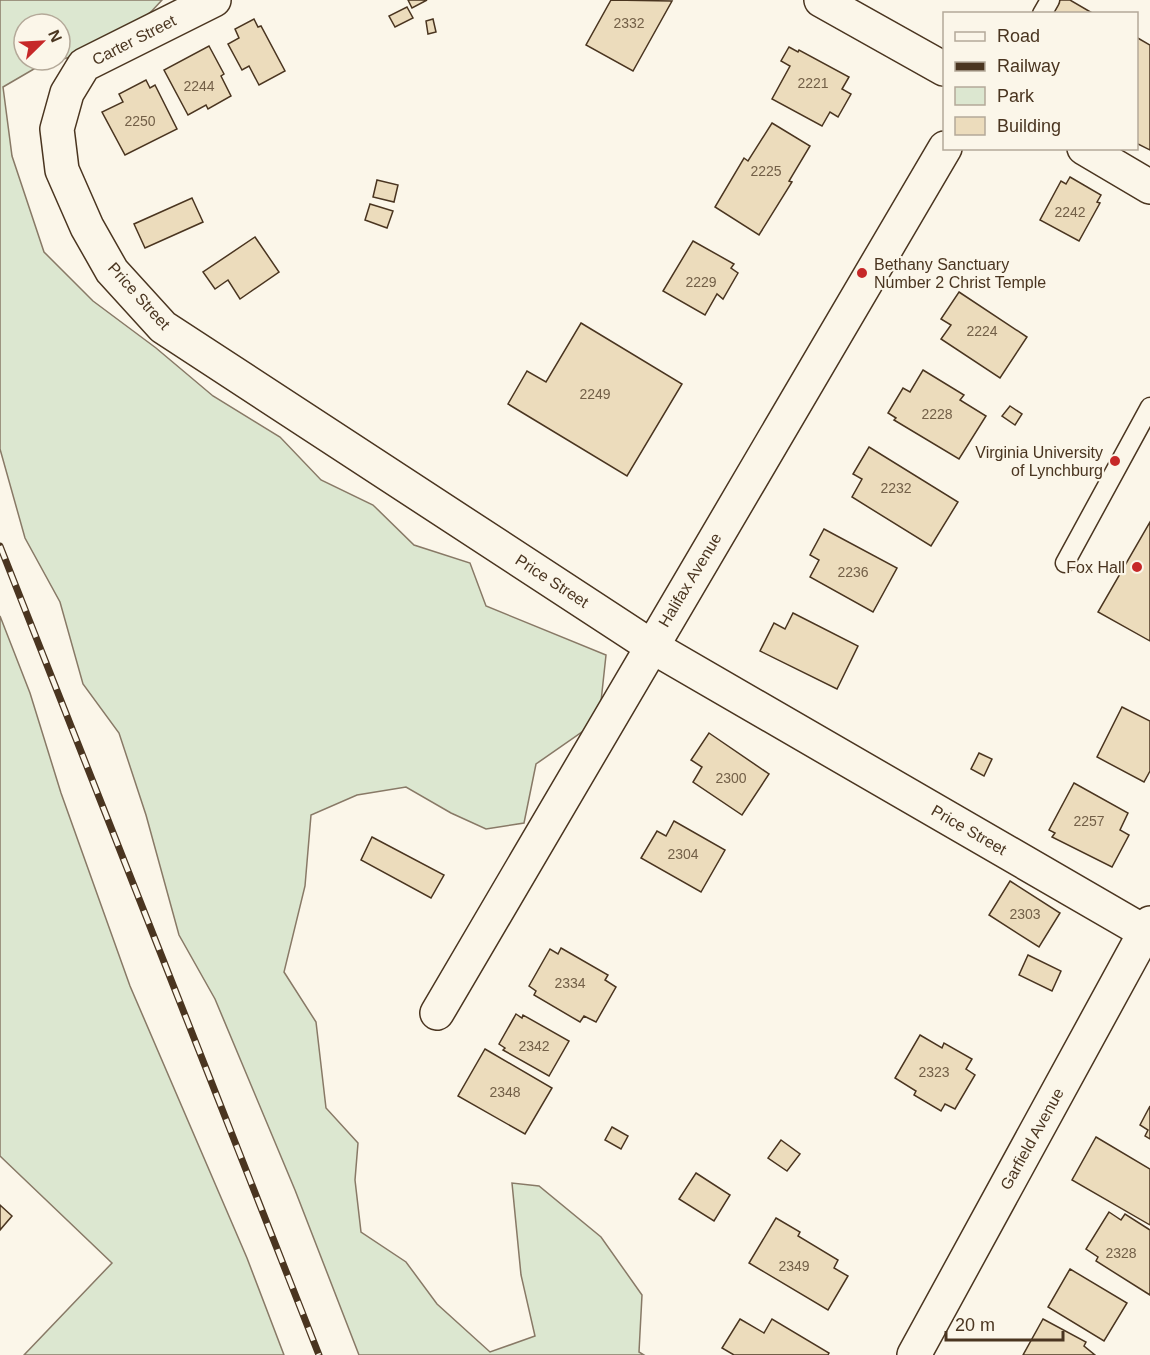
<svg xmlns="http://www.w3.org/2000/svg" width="1150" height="1355" viewBox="0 0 1150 1355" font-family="Helvetica,sans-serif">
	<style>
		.green { fill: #dce7d0; stroke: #887966; stroke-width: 1.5 }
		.building { fill: #ecdcbc; stroke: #4a3520; stroke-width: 1.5 }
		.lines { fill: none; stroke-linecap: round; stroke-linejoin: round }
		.service-casing { stroke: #4a3520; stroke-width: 21 }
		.minor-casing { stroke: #4a3520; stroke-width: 36 }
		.service { stroke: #fbf6e9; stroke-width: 18 }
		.minor { stroke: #fbf6e9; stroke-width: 33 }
		.rail-casing { stroke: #4a3520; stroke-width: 7 }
		.rail { stroke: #fbf6e9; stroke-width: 4.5; stroke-dasharray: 14; stroke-linecap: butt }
		.poi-dot { fill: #c62828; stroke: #fbf6e9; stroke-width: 2 }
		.labels { text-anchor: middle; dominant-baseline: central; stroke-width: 4.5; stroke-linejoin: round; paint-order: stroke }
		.number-label { font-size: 14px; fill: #725f47 }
		.street-label { font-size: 16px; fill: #4a3520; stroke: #fbf6e9 }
		.poi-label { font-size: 16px; fill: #4a3520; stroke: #fbf6e9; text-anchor: end }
	</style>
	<rect width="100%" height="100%" fill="#fbf6e9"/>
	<g class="green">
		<path d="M0,0H162C137,30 97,50 60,60V24H24V60H60L39,66L3,87L12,156L44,252L93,301L156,348L213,396L280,437L321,480L373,505L414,545L470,563L486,606L606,655L599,720L536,764L524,823L486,829L451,813L406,787L357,795L311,815L305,886L284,972L316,1022L326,1108L358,1143L355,1180L361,1232L406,1262L437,1304L490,1352L535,1336L521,1275L512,1183L539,1186L601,1237L642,1295L639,1352L644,1355H359L295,1190L215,999L179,935L146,815L119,733L83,684L60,602L25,538L0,449Z"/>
		<polygon points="0,616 30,693 61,793 130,986 247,1258 284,1355 24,1355 112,1263 0,1156"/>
	</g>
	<g class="building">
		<polygon points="408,0 427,0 412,8"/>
		<polygon points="611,0 672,1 633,71 586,45"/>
		<polygon points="1060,0 1070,0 1094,14 1053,14"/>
		<polygon points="407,7 413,18 395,27 389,16"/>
		<polygon points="254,19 258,27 261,26 285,71 259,85 249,66 242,70 228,44 239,38 235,29"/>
		<polygon points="433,19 436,32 428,34 426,21"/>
		<polygon points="1136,37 1150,45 1150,150 1136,143"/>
		<polygon points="209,46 224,74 221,76 231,96 208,109 206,105 188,115 164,70"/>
		<polygon points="789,47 798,52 799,50 849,77 842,89 851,94 838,117 830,112 822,126 772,99 790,66 781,61"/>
		<polygon points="146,80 150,88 155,85 177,129 125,155 102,112 123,102 119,94"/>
		<polygon points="772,123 810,146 789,181 792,182 759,235 715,207 744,158 748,161"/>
		<polygon points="1070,177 1101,195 1097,202 1100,203 1079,241 1040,220 1061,181 1066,184"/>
		<polygon points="377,180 398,185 394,202 373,197"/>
		<polygon points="192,198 203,222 145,248 134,224"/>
		<polygon points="370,204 393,211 387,228 365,220"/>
		<polygon points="255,237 279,272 240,299 228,280 215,289 203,272"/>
		<polygon points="693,241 734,264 731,268 738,273 723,299 717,294 705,315 663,291"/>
		<polygon points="959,292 1027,337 1000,378 941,339 951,325 941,319"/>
		<polygon points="581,323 682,384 627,476 508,404 527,371 546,382"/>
		<polygon points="923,370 964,395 960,400 986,416 959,459 894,420 896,418 888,413 903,388 910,392"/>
		<polygon points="1010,406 1022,414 1015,425 1002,416"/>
		<polygon points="869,447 958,502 931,546 852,497 862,479 853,474"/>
		<polygon points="1150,522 1150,641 1098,612"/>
		<polygon points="824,529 897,568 873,612 810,577 819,560 810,555"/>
		<polygon points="793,613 858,646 837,689 760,651 774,623 785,629"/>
		<polygon points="1122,707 1150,721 1150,771 1144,782 1097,757"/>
		<polygon points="709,733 769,774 742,815 693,782 702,767 691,760"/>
		<polygon points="979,753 992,759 984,776 971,769"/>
		<polygon points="1074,783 1128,813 1120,830 1129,835 1112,867 1052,837 1055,833 1049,830"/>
		<polygon points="674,821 725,850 701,892 641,858 657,831 666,836"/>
		<polygon points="372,837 444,875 431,898 361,860"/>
		<polygon points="1010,881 1060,913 1039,947 989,915"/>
		<polygon points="561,948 608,975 605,980 616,987 596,1022 584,1016 580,1022 534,995 536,991 529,986 550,949 558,954"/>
		<polygon points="1028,955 1061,971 1052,991 1019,975"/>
		<polygon points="516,1014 522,1018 523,1015 569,1041 549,1076 503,1050 505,1048 499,1044"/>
		<polygon points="920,1035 942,1048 944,1043 972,1059 966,1069 975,1075 955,1109 945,1104 941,1111 914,1095 916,1091 895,1078"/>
		<polygon points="485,1049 552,1088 525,1134 458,1096"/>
		<polygon points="1150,1106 1150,1139 1145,1136 1148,1130 1140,1125"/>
		<polygon points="612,1127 628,1136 621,1149 605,1140"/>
		<polygon points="1096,1137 1150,1169 1150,1225 1072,1180"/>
		<polygon points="781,1140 800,1154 787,1171 768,1158"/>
		<polygon points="696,1173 730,1195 714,1221 679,1199"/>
		<polygon points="0,1205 12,1216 0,1230"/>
		<polygon points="1109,1212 1121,1220 1125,1214 1150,1230 1150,1295 1096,1261 1098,1257 1086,1249"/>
		<polygon points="776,1218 800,1232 798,1236 838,1260 834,1268 848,1276 828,1310 749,1263"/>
		<polygon points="1070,1269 1127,1303 1104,1341 1048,1307"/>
		<polygon points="740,1319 764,1333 772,1319 829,1353 828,1355 734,1355 722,1348"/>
		<polygon points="1043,1319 1086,1342 1084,1346 1095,1355 1023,1355"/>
	</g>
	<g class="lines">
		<defs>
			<g id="service">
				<polyline points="1042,14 1050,0"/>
				<polyline points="1065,563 1150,407"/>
			</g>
			<g id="minor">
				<polyline points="214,0 84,65 67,93 57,129 62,170 87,227 112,271 163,327 651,646 1150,935"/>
				<polyline points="821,0 944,69"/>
				<polyline points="1084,148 1150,187"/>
				<polyline points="437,1013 945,148"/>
				<polyline points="914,1355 1150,923"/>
			</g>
		</defs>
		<use href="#service" class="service-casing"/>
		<use href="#minor" class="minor-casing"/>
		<use href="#service" class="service"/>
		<use href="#minor" class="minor"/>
		<defs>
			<polyline id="rail" points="0,546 319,1355"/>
		</defs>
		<use href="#rail" class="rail-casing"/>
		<use href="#rail" class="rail"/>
	</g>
	<g class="poi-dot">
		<circle cx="862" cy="273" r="6"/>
		<circle cx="1115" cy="461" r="6"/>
		<circle cx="1137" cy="567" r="6"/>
	</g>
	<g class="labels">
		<g class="number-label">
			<text x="629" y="23">2332</text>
			<text x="813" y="83">2221</text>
			<text x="199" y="86">2244</text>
			<text x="140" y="121">2250</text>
			<text x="766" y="171">2225</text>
			<text x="1070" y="212">2242</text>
			<text x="701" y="282">2229</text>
			<text x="982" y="331">2224</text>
			<text x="595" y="394">2249</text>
			<text x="937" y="414">2228</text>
			<text x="896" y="488">2232</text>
			<text x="853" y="572">2236</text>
			<text x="731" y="778">2300</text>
			<text x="1089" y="821">2257</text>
			<text x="683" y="854">2304</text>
			<text x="1025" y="914">2303</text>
			<text x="570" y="983">2334</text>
			<text x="534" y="1046">2342</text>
			<text x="934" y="1072">2323</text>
			<text x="505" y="1092">2348</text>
			<text x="1121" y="1253">2328</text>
			<text x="794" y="1266">2349</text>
		</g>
		<g class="street-label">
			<text transform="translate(134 40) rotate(-27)">Carter Street</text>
			<text transform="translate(139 296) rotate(48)">Price Street</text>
			<text transform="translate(690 580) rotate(-59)">Halifax Avenue</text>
			<text transform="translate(552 581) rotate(33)">Price Street</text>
			<text transform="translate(969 830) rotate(30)">Price Street</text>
			<text transform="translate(1032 1139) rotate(-61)">Garfield Avenue</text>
		</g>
		<g class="poi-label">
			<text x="874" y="264" text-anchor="start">Bethany Sanctuary<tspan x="874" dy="18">Number 2 Christ Temple</tspan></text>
			<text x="1103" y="452">Virginia University<tspan x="1103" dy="18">of Lynchburg</tspan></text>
			<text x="1125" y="567">Fox Hall</text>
		</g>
	</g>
	<rect x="943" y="12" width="195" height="138" fill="#fbf6e9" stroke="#b4a999" stroke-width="1.5"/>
	<rect x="955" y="32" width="30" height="9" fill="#fbf6e9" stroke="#b4a999" stroke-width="1.5"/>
	<text x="997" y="42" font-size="18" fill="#4a3520">Road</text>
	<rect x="955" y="62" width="30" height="9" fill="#4a3520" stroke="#b4a999" stroke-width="1.5"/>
	<text x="997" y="72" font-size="18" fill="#4a3520">Railway</text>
	<rect x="955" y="87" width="30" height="18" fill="#dce7d0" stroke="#b4a999" stroke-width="1.5"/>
	<text x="997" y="102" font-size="18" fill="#4a3520">Park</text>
	<rect x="955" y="117" width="30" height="18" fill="#ecdcbc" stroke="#b4a999" stroke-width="1.5"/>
	<text x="997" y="132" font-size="18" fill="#4a3520">Building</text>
	<g transform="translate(42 42) rotate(66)"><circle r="28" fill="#fbf6e9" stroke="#b4a999" stroke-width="1.5"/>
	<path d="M0-4.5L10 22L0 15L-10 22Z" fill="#c62828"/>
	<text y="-9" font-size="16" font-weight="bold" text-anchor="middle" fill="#4a3520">N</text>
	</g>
	<path d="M946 1331v9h117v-9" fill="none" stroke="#4a3520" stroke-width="3"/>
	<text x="955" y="1331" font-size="18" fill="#4a3520" stroke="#fbf6e9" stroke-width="4.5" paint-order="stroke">20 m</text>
</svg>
